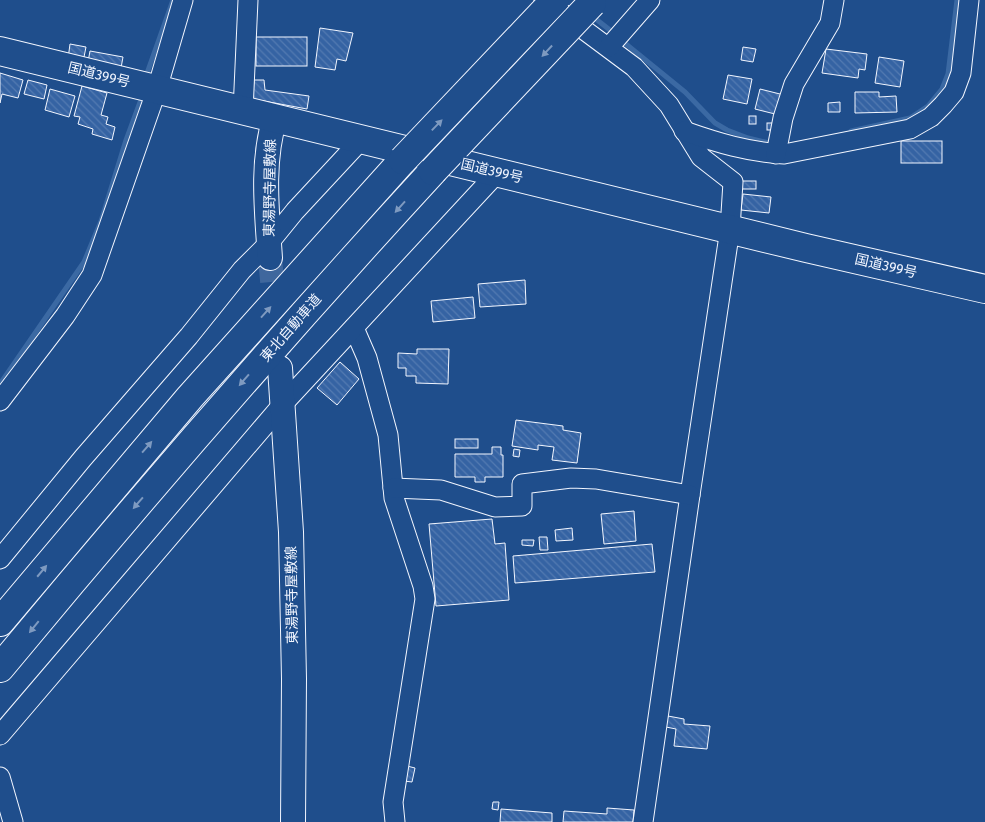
<svg xmlns="http://www.w3.org/2000/svg" width="985" height="822" viewBox="0 0 985 822" font-family="'Fira Sans','Noto Sans JP',sans-serif">
	<style>
		.lines { fill: none; stroke-linecap: round; stroke-linejoin: round }
		.stream { stroke: #3b69a3; stroke-width: 5 }
		.building { fill: url(#building-back-hatch); stroke: #f2f6ff }
		.major-tunnel { stroke: #3f679d; stroke-width: 24; stroke-dasharray: 24 12; stroke-linecap: butt }
		.minor-casing { stroke: #f2f6ff; stroke-width: 21 }
		.major-casing { stroke: #f2f6ff; stroke-width: 26 }
		.highway-casing { stroke: #f2f6ff; stroke-width: 30 }
		.minor { stroke: #1f4e8c; stroke-width: 19 }
		.major { stroke: #1f4e8c; stroke-width: 24 }
		.highway { stroke: #1f4e8c; stroke-width: 28 }
		.highway-bridge-casing { stroke: #f2f6ff; stroke-width: 30; stroke-linecap: butt }
		.highway-bridge { stroke: #1f4e8c; stroke-width: 28 }
		.oneway { fill: #7e9ac0 }
		.labels { text-anchor: middle; dominant-baseline: central; stroke-width: 4; stroke-linejoin: round; paint-order: stroke }
		.street-label { font-size: 14px; fill: #f2f6ff; stroke: #1f4e8c }
	</style>
	<defs>
		<pattern id="building-back-hatch" width="6" height="6" patternUnits="userSpaceOnUse" patternTransform="scale(1.25)"><rect width="6" height="6" fill="#3563a3"/><path d="M-1 5l2 2M0 0l6 6M5-1l2 2" fill="none" stroke="#537ab1"/></pattern>
	</defs>
	<rect width="100%" height="100%" fill="#1f4e8c"/>
	<g class="lines">
		<g class="stream">
			<polyline points="592,16 615,34"/>
			<polyline points="621,40 685,92 715,123 727,130 748,138 774,144"/>
			<polyline points="146,76 173,0"/>
			<polyline points="851,131 910,118 928,106 942,89 948,74 957,0"/>
			<polyline points="0,384 84,262 101,221 126,140 140,102"/>
		</g>
	</g>
	<g class="building">
		<polygon points="320,28 353,33 346,61 337,59 335,70 315,67"/>
		<rect x="256" y="37" width="51" height="29"/>
		<polygon points="70,44 86,47 83,62 68,59"/>
		<polygon points="743,47 756,49 753,62 741,60"/>
		<polygon points="826,49 867,54 865,70 859,69 858,78 822,73"/>
		<polygon points="90,51 123,57 121,68 88,62"/>
		<polygon points="879,57 904,61 900,87 875,83"/>
		<polygon points="0,73 23,80 18,98 2,94 0,103"/>
		<polygon points="728,75 752,79 747,104 723,99"/>
		<polygon points="28,80 47,85 44,99 24,94"/>
		<polygon points="254,80 264,80 265,90 309,96 307,109 253,99"/>
		<polygon points="82,86 107,93 101,115 108,117 106,124 115,127 112,140 92,134 93,129 78,124 80,117 74,116"/>
		<polygon points="50,89 75,96 69,117 45,110"/>
		<polygon points="760,89 784,95 779,115 755,109"/>
		<polygon points="855,92 879,92 879,97 896,96 897,112 855,113"/>
		<polygon points="840,102 840,112 828,112 828,103"/>
		<rect x="749" y="116" width="7" height="8"/>
		<rect x="767" y="123" width="7" height="7"/>
		<rect x="901" y="141" width="41" height="22"/>
		<rect x="740" y="181" width="16" height="8"/>
		<polygon points="743,194 771,197 769,213 741,210"/>
		<polygon points="525,280 526,304 480,307 478,284"/>
		<polygon points="473,297 475,318 433,322 431,301"/>
		<polygon points="417,349 449,349 448,384 416,383 416,376 406,376 406,368 398,368 398,353 417,354"/>
		<polygon points="340,362 359,379 337,405 317,388"/>
		<polygon points="516,420 563,426 563,430 581,433 577,463 552,460 554,447 538,445 538,450 512,446"/>
		<rect x="455" y="439" width="23" height="9"/>
		<polygon points="492,447 501,447 501,455 503,455 503,477 485,477 485,482 475,482 475,477 455,477 455,454 492,454"/>
		<polygon points="514,449 520,450 519,457 513,456"/>
		<polygon points="634,511 636,541 604,544 601,514"/>
		<polygon points="492,519 495,544 505,543 509,600 436,606 429,524"/>
		<polygon points="572,528 573,540 556,541 555,530"/>
		<polygon points="539,537 547,537 548,550 540,550"/>
		<polygon points="522,540 534,540 533,546 522,545"/>
		<polygon points="652,544 655,572 515,583 513,556"/>
		<polygon points="668,716 684,719 684,724 710,726 707,749 674,746 676,729 666,727"/>
		<polygon points="407,766 415,768 412,782 404,781"/>
		<polygon points="493,802 499,802 498,810 492,809"/>
		<polygon points="607,808 634,810 633,822 563,822 564,811 607,814"/>
		<polygon points="501,809 552,813 552,822 500,822"/>
	</g>
	<g class="lines">
		<polyline class="major-tunnel" points="270,258 279,356"/>
		<defs>
			<g id="minor">
				<polyline points="544,0 634,67 669,105 701,157 733,182 730,229 690,495 643,822"/>
				<polyline points="609,47 650,0"/>
				<polyline points="243,111 248,0"/>
				<path d="M684,131C718,143 748,152 784,154L910,129L931,117L943,105L954,92L961,73L969,0"/>
				<polyline points="776,154 783,118 794,84 830,23 834,0"/>
				<polyline points="354,328 367,358 388,435 394,498 423,586 425,599 393,802 395,822"/>
				<polyline points="0,401 65,316 92,275 157,89 183,0"/>
				<polyline points="393,488 441,490 495,507 522,506 522,484 571,478 596,479 690,495"/>
				<polyline points="0,559 83,458 189,336 242,270 269,243 295,211 361,140"/>
				<polyline points="0,735 282,405 498,172"/>
				<polyline points="0,777 13,822"/>
			</g>
			<g id="major">
				<path d="M270,258C267,213 261,162 275,118"/>
				<polyline points="280,368 291,532 294,679 293,822"/>
			</g>
			<g id="highway">
				<polyline points="0,51 806,248 985,289"/>
				<polyline points="0,622 190,397 403,160"/>
				<path d="M0,668C140,499 284,333 433,171"/>
			</g>
		</defs>
		<use href="#minor" class="minor-casing"/>
		<use href="#major" class="major-casing"/>
		<use href="#highway" class="highway-casing"/>
		<use href="#minor" class="minor"/>
		<use href="#major" class="major"/>
		<use href="#highway" class="highway"/>
		<defs>
			<g id="highway-bridge">
				<polyline points="403,160 555,0"/>
				<polyline points="433,171 592,3"/>
			</g>
		</defs>
		<use href="#highway-bridge" class="highway-bridge-casing"/>
		<use href="#highway-bridge" class="highway-bridge"/>
	</g>
	<defs><path id="oneway-solid" d="M-6-.8H1V-3.2L6.5 0L1 3.2V.8H-6Z" transform="scale(1.25)"/></defs>
	<g class="oneway">
		<use href="#oneway-solid" transform="translate(547 51) rotate(133)"/>
		<use href="#oneway-solid" transform="translate(437 125) rotate(-46)"/>
		<use href="#oneway-solid" transform="translate(400 207) rotate(132)"/>
		<use href="#oneway-solid" transform="translate(266 312) rotate(-48)"/>
		<use href="#oneway-solid" transform="translate(244 380) rotate(131)"/>
		<use href="#oneway-solid" transform="translate(147 447) rotate(-49)"/>
		<use href="#oneway-solid" transform="translate(138 503) rotate(131)"/>
		<use href="#oneway-solid" transform="translate(42 571) rotate(-50)"/>
		<use href="#oneway-solid" transform="translate(34 627) rotate(129)"/>
	</g>
	<g class="labels">
		<g class="street-label">
			<text transform="translate(99 75) rotate(14)">国道399号</text>
			<text transform="translate(492 171) rotate(13)">国道399号</text>
			<text transform="translate(270 188) rotate(-89)">東湯野寺屋敷線</text>
			<text transform="translate(886 266) rotate(13)">国道399号</text>
			<text transform="translate(291 328) rotate(-49)">東北自動車道</text>
			<text transform="translate(292 595) rotate(-91)">東湯野寺屋敷線</text>
		</g>
	</g>
</svg>
